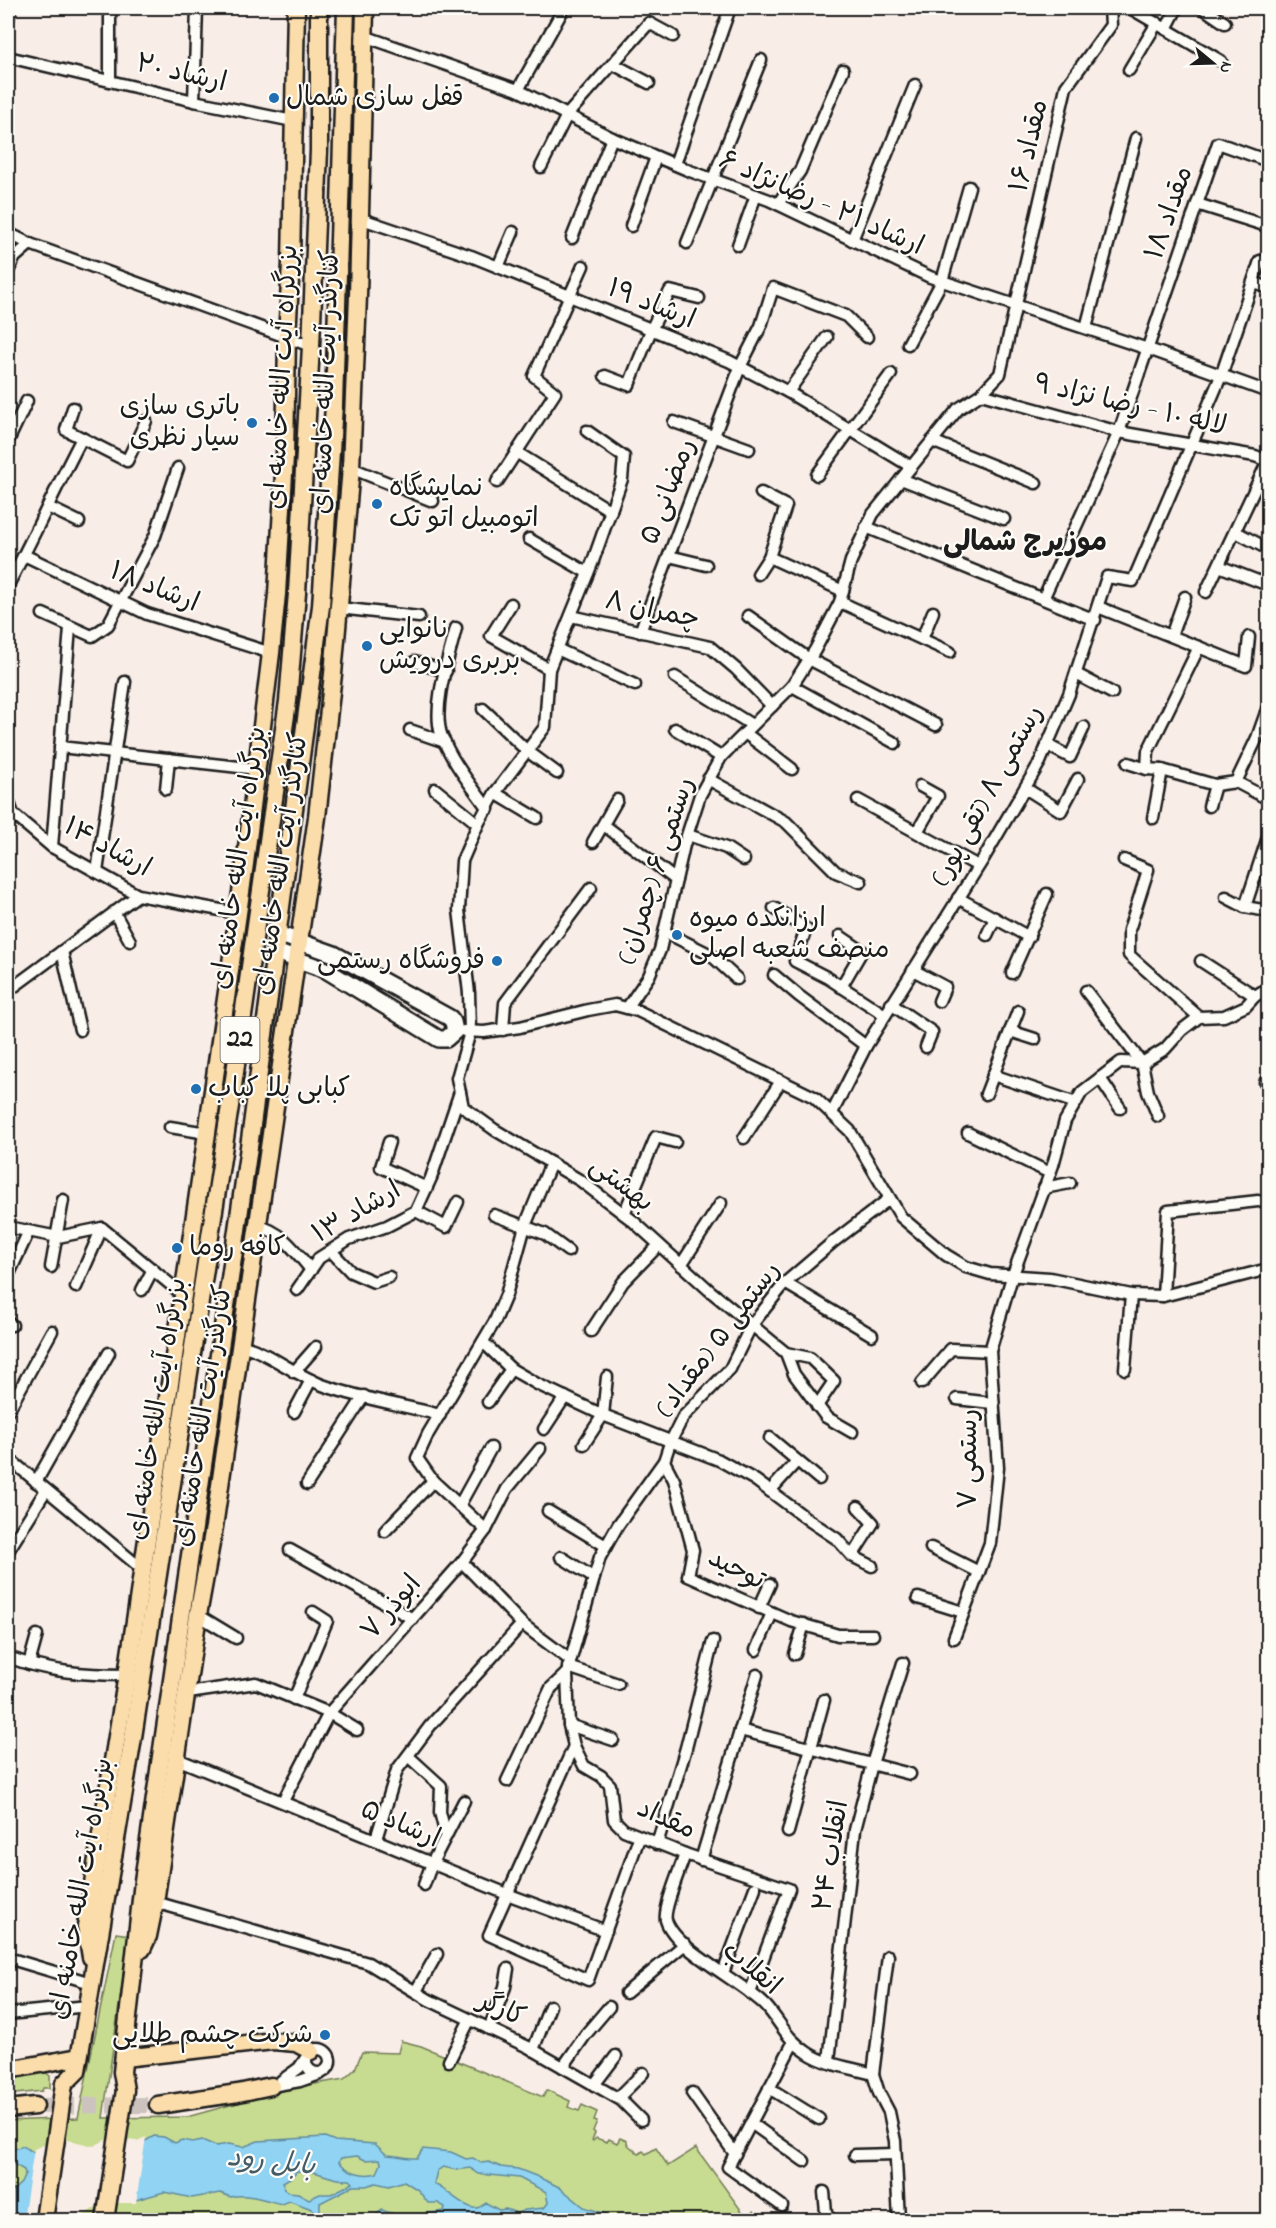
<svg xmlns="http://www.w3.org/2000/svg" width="1276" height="2228" viewBox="0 0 1276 2228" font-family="'Indie Flower','Playpen Sans Arabic',sans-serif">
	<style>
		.green { fill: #c7dc91; stroke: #727c56; stroke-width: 1.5 }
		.water { fill: #90d3f2; stroke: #628a9c; stroke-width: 1.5; fill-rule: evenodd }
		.pier { fill: #f9ede7 }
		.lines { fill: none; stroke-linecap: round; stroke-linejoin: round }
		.primary-tunnel { stroke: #cdc3be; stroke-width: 16; stroke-dasharray: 16 8; stroke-linecap: butt }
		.minor-casing { stroke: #1c1c1c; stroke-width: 15 }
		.secondary-casing { stroke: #1c1c1c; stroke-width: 20 }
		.primary-casing { stroke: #1c1c1c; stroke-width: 21 }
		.trunk-casing { stroke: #1c1c1c; stroke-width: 21 }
		.minor { stroke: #fdfcf7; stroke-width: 10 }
		.secondary { stroke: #fdfcf7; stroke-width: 15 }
		.primary { stroke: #fbdcab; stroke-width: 16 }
		.trunk { stroke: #fbdcab; stroke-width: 16 }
		.trunk-bridge-casing { stroke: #1c1c1c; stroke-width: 21; stroke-linecap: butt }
		.trunk-bridge { stroke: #fbdcab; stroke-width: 16 }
		.poi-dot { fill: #1f6fb2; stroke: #fdfcf7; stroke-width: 2 }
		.labels { text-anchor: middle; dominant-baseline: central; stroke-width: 4.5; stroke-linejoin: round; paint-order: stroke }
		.shield { fill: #fdfcf7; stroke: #605f5e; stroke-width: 1.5 }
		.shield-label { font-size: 26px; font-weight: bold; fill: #1c1c1c }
		.street-label { font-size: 27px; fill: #1c1c1c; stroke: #fdfcf7 }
		.poi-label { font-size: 27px; fill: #1c1c1c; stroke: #fdfcf7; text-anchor: start }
		.neighbourhood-label { font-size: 28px; font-weight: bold; fill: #1c1c1c; stroke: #fdfcf7 }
		.water-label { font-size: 28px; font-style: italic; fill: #455c67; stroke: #fdfcf7 }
	</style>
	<rect width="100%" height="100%" fill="#f9ede7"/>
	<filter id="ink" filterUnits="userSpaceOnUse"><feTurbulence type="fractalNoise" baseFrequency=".0167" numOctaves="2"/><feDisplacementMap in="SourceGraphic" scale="12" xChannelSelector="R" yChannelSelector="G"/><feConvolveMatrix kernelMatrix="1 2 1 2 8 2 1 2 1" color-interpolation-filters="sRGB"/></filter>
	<g filter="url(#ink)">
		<g class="green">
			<polygon points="116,1933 129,1935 103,2118 187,2117 292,2088 344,2079 355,2069 362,2052 398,2053 401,2041 421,2046 543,2097 547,2090 570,2101 568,2107 579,2111 582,2105 597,2112 594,2120 597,2121 593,2131 595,2133 592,2140 593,2141 596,2138 607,2142 609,2139 617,2143 620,2138 627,2141 627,2144 639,2154 643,2151 646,2154 656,2148 668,2166 696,2148 746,2217 754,2211 760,2220 8,2220 8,2121 78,2118"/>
			<polygon points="44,2071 50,2076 50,2088 43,2088 42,2091 8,2095 8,2075"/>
		</g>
		<path class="water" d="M154,2136L164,2137L175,2143L182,2140L193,2142L202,2140L216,2146L229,2144L243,2147L258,2141L325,2137L335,2141L375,2144L387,2155C396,2155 411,2159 417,2158L423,2149L451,2152L466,2159L473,2158L481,2163L489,2162L501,2167L518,2169L536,2176L559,2187L584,2207L603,2213L618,2220L448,2219L328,2220L312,2209L290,2201L281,2204C266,2200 246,2193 231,2197L220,2193L192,2198L164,2192L136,2200H102L54,2220H8V2195L21,2183L25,2174L24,2170L12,2163L8,2164V2151L23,2146L33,2152L94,2149L142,2143ZM357,2156L365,2160L380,2159L381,2164L377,2173C363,2177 348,2172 339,2162L341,2158ZM443,2167L457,2170L470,2168L479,2174L519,2178L546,2192L548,2203L544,2208L525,2210L517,2213L506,2209L499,2210L486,2203C483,2205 480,2207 477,2208C466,2210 445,2188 434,2184L437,2171ZM297,2171C304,2172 311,2171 317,2173C327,2176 338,2181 350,2180L353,2183L331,2194H320L309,2199L298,2193L288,2192L284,2189L283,2182L290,2178ZM404,2181L418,2190L428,2203H438L445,2207L444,2211C423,2214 402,2219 382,2210L373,2217L326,2216L320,2211V2203L353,2186H366L376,2183L389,2186Z"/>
		<polygon class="pier" points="146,2137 136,2203 103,2203 83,2215 64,2220 23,2220 34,2149 60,2138 94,2146 109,2138 137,2141"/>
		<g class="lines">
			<polyline class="primary-tunnel" points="35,2106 158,2105"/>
			<defs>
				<g id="minor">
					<polyline points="1130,8 1221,61"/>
					<polyline points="1203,8 1225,23"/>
					<polyline points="8,19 10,8"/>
					<polyline points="1166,29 1177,8"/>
					<polyline points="364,36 518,90 612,138 690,171 769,200 930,277 1154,351 1268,392"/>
					<polyline points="8,57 194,101 293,121"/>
					<polyline points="613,64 649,83"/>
					<polyline points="1129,70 1157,23"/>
					<polyline points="110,81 110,8"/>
					<polyline points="518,90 564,8"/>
					<polyline points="194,101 197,8"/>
					<polyline points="675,164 730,8"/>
					<polyline points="541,167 567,115 649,23 673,36"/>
					<polyline points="778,204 800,171 843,70"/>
					<polyline points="1197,204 1264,225"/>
					<polyline points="359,218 471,256 729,361 788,392 910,466"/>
					<polyline points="631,226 656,157"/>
					<polyline points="8,233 30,244 311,346"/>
					<polyline points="572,238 612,138"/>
					<polyline points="852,240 915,85"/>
					<polyline points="687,243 761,60"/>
					<polyline points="738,245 756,195"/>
					<polyline points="498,267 513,232"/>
					<polyline points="8,271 15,257 30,244"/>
					<polyline points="1253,282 1268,288"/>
					<polyline points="1086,328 1136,138"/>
					<polyline points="908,344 942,281 969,187"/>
					<polyline points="605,376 629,385 651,330 670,291 699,298"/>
					<polyline points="788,392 827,337"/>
					<polyline points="981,394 1119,432 1255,456 1268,461"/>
					<polyline points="73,408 66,430 127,461 146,421"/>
					<polyline points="674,422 749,449"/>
					<polyline points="587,431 624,457 622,479 593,561 549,669 545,727 495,793 478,824 462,861 459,910 469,993 470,1032 457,1078 463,1107 495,1130 581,1181 633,1221 709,1290 786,1353 794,1374 826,1417 852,1432"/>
					<polyline points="8,441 27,401"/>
					<polyline points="932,441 1036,483"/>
					<polyline points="516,452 611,511"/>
					<polyline points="351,468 433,501"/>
					<polyline points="817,475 891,374"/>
					<polyline points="901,479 1004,519"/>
					<polyline points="497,482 555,393 534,376 583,266"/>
					<polyline points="48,507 79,522"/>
					<polyline points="866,527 1095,620"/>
					<polyline points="1236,532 1268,549"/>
					<polyline points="529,539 588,573"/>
					<polyline points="24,555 147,614 271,653"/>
					<polyline points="669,556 706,565"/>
					<polyline points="769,557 843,591"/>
					<polyline points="1219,566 1268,585"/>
					<polyline points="758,574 769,557 786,506 761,493"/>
					<path d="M8,585C34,537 56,487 82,438"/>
					<polyline points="1206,592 1268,461"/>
					<polyline points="1043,599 1119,432 1218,143 1268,161"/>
					<polyline points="840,602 950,652"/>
					<polyline points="511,604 491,636 549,669"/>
					<polyline points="1098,607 1246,666 1249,637"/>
					<polyline points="339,608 419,617"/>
					<polyline points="43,614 92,636 108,625 155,536 178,468"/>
					<polyline points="571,616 710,647 736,669 772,706"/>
					<polyline points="748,616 809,659 936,725"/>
					<path d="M456,628C449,657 432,705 441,734C451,761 471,785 488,809"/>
					<polyline points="640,632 740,367 761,326 773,288 846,316 867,337"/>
					<polyline points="1171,636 1185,597"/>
					<polyline points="922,639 933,612"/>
					<polyline points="1199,647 1148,751 1147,769 1162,770 1215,785 1236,782 1268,799"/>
					<polyline points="557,649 635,685"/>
					<polyline points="414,662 446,671"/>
					<polyline points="1076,674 1112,693"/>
					<polyline points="675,677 752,725"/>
					<polyline points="792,686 895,743"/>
					<polyline points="483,709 526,750 557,773"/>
					<polyline points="675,729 721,757"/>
					<polyline points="410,730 445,742"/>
					<polyline points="745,733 792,769"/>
					<polyline points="1047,745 1070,757 1084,727"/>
					<polyline points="60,747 257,769"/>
					<polyline points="1128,763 1147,769"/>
					<polyline points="708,779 786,822 836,872 861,882"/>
					<polyline points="1236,782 1257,738 1268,707"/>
					<polyline points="1025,788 1061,811 1078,779"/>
					<polyline points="166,789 169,759"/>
					<polyline points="435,789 478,824"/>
					<polyline points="495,793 537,818"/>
					<polyline points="8,800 13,814 52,847 138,895 237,913"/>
					<polyline points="858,800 978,866"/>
					<polyline points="1209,806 1215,785"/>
					<polyline points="1153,818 1162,770"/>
					<polyline points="604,825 676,880"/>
					<polyline points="917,832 938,796 920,786"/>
					<polyline points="688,835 726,848 744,860"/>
					<polyline points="593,842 617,800"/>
					<polyline points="52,847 70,628"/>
					<polyline points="1124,860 1148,870 1129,930 1129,955 1199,1017"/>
					<polyline points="97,872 125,682"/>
					<polyline points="1226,897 1245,907 1268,911"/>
					<polyline points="958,898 1029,937"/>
					<polyline points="1245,907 1268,837"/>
					<polyline points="774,908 806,929 795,961 828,978 885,1015"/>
					<polyline points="114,912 130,941"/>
					<polyline points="665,932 711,955 737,979"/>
					<polyline points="987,935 995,918"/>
					<polyline points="840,936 862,951 841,987"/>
					<polyline points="62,951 80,1030"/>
					<polyline points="1201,961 1255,996"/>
					<polyline points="913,970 945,987 939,1001"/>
					<polyline points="1012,973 1047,894"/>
					<polyline points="774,975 799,996 866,1046"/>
					<polyline points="8,991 138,895"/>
					<polyline points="1086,991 1142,1063 1148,1092 1158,1116"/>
					<polyline points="891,1004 932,1032 926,1047"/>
					<polyline points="627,1008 649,976 660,950 684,845 700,795 721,757 792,686 815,650 840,602 851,561 873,514 958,409 981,394 1000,374 1066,87 1111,25 1110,8"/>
					<polyline points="503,1030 505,1003 591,888"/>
					<polyline points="464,1031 484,1032 520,1027 588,1010 615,1005 638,1011 814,1097 850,1131 901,1217 946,1255 966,1267 990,1274 1050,1278 1131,1295 1163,1296 1268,1269"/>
					<polyline points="1010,1031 1035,1039"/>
					<polyline points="993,1075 1076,1103"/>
					<polyline points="1100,1078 1120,1108"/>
					<polyline points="1265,1082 1268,1083"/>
					<polyline points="986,1094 1018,1011"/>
					<polyline points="832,1113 866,1046 985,856 1040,762 1069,694 1107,577 1133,581 1221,376 1260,261"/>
					<polyline points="170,1127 207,1133"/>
					<polyline points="968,1133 1050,1173"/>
					<polyline points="744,1138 781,1081"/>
					<polyline points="389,1142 381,1167 427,1188"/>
					<polyline points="1044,1188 1070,1183"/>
					<polyline points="416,1211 446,1227 458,1202"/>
					<polyline points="624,1214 656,1137 675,1142"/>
					<polyline points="494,1215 545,1234 568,1251"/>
					<path d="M258,1226C282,1231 296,1252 311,1270"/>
					<polyline points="8,1227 58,1237 102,1228 182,1294"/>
					<polyline points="331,1251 351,1272 374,1282 389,1277"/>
					<polyline points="681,1265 721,1203"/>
					<polyline points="51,1267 63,1200"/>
					<polyline points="8,1276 28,1233"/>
					<polyline points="785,1283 872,1335"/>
					<polyline points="76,1287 102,1228"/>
					<polyline points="142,1290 153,1269"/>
					<polyline points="297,1290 319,1258 349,1239 387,1226 416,1211 431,1178 460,1092"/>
					<polyline points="1163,1296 1168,1211 1258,1201"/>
					<polyline points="8,1322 12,1325"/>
					<polyline points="591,1331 623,1282 659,1245"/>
					<polyline points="483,1342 511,1369 537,1384 603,1415 719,1460 755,1480 810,1521 837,1539 852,1556 872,1566"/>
					<path d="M241,1345C273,1354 297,1377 328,1387C364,1399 403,1405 440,1415"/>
					<polyline points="786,1353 810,1358 834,1381 817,1406"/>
					<polyline points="1125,1369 1131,1295"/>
					<polyline points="294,1372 316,1347"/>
					<polyline points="922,1383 951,1349 990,1351"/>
					<polyline points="957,1399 992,1403"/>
					<polyline points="488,1402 511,1369"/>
					<polyline points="8,1411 52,1331"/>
					<polyline points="294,1412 311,1380"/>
					<polyline points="544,1429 565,1397"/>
					<polyline points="770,1438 819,1479"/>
					<polyline points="584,1444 603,1415 607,1377"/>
					<polyline points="8,1458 142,1569"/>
					<polyline points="664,1461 674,1480 693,1550 688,1576 791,1621 838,1635 873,1635"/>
					<polyline points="36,1482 109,1353"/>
					<polyline points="307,1484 364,1396"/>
					<polyline points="770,1491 797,1461"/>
					<polyline points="459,1506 491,1448"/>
					<polyline points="548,1511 606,1546"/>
					<polyline points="486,1530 433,1481 417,1458 428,1434 495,1321 506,1295 525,1226 551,1163"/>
					<polyline points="385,1531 433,1481"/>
					<polyline points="931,1548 979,1572"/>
					<polyline points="290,1550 413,1619"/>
					<polyline points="8,1551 46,1490"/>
					<polyline points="852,1556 873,1523 858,1507"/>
					<polyline points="561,1557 594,1578"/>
					<polyline points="462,1562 522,1624 570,1660"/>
					<polyline points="918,1598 963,1612"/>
					<polyline points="759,1608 770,1584"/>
					<polyline points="198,1615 236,1638"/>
					<polyline points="954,1638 990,1543 998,1468 990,1351 1012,1277 1053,1165 1065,1121 1082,1092 1121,1062 1142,1063 1165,1049 1182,1030 1199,1017 1224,1016 1246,1006 1255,996 1268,988"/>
					<polyline points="756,1650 772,1613"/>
					<polyline points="795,1654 804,1624"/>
					<path d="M8,1657C48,1672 84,1675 127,1675"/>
					<polyline points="29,1664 37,1635"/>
					<polyline points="568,1667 618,1684"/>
					<polyline points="188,1693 256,1683 329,1713 357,1730"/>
					<polyline points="294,1699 327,1621 313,1612"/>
					<polyline points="569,1725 613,1740"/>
					<polyline points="740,1730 910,1774"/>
					<polyline points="574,1746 489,1935 588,1980 639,1838"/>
					<polyline points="408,1756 441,1786 440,1812 446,1836"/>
					<polyline points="177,1759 507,1894 606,1931"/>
					<polyline points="507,1781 551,1688 567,1673"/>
					<polyline points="283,1801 329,1713 462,1562 486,1530 507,1489 540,1449"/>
					<polyline points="788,1832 824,1700"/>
					<polyline points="376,1839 397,1770 430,1726 522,1624"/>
					<polyline points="657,1844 686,1748 713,1641"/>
					<path d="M685,1854C681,1867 663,1909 666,1920C675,1950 743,1982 766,2006C782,2024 786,2039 808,2053C826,2065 853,2068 873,2074"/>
					<polyline points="701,1860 757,1675"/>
					<polyline points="424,1885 432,1863 464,1801"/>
					<polyline points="155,1902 368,1963 429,2000 528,2047 621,2100 641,2120"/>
					<polyline points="888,1956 873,2074 879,2093 889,2112 895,2141 899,2220"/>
					<polyline points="8,1958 91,1983"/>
					<polyline points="723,1973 755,1888"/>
					<polyline points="416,1991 437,1954"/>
					<polyline points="626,1993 685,1944"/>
					<polyline points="750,1993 789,1889 685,1854 624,1830 614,1820 610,1785 601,1776 584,1766 574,1746 569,1725 567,1673 600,1557 618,1525 664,1461 670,1443 683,1417 730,1369 751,1326 785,1283 833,1242 889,1199"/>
					<polyline points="8,2014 88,2006"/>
					<polyline points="489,2029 505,1987 508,1969"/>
					<circle cx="318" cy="2061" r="12"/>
					<polyline points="533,2050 550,2006"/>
					<polyline points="449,2061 469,2021"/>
					<polyline points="829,2061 855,1830 872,1764 903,1663"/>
					<polyline points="563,2067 586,2034 609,2007"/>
					<polyline points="281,2081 299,2068 308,2055"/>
					<polyline points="594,2085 616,2056"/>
					<polyline points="271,2086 300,2081 320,2074"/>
					<polyline points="769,2088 819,2119"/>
					<polyline points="692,2093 735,2154"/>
					<polyline points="618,2098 643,2073"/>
					<polyline points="751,2123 804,2161"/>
					<polyline points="855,2155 895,2154"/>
					<polyline points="824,2192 826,2212 830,2220"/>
					<polyline points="782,2206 728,2167 793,2043"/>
				</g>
				<polyline id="secondary" points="276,952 326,970 439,1039 446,1039 455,1031 453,1022 450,1018 334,954 278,934"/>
				<g id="primary">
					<polyline points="8,2070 79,2057"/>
					<polyline points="158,2105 238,2093 271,2086"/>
					<polyline points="8,2109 35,2106"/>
				</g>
				<g id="trunk">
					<polyline points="142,1949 148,1936 155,1902 198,1615 214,1527 317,817 333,674 351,468 358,296 365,8"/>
					<polyline points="91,1957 86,1926 127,1675 207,1133 245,864 271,653 277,594 285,456 287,337 291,263 296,8"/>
					<polyline points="124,2058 273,2041 296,2043 311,2051"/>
					<polyline points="64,2084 77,2071 132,1744 232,1093 288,701 297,593 311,346 319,150 319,8"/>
					<polyline points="125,2090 122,2072 143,1881 250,1140 321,606 334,405 346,8"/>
				</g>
			</defs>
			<use href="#minor" class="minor-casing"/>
			<use href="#secondary" class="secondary-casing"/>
			<use href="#primary" class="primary-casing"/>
			<use href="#trunk" class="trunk-casing"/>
			<use href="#minor" class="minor"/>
			<use href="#secondary" class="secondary"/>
			<use href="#primary" class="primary"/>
			<use href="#trunk" class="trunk"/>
			<defs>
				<g id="trunk-bridge">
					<polyline points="44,2220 64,2084"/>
					<polyline points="105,2220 125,2090"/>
				</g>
			</defs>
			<use href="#trunk-bridge" class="trunk-bridge-casing"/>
			<use href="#trunk-bridge" class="trunk-bridge"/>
		</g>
	</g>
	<g class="poi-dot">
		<circle cx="274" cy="98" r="6"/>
		<circle cx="252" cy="423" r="6"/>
		<circle cx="377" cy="504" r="6"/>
		<circle cx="367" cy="646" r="6"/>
		<circle cx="677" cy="935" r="6"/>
		<circle cx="497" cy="961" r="6"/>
		<circle cx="196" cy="1089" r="6"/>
		<circle cx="177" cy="1248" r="6"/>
		<circle cx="325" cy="2035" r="6"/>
	</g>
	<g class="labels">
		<rect class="shield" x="220.5" y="1017" width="39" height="46" rx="4.5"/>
		<g class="shield-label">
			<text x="240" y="1040">22</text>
		</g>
		<g class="street-label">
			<text transform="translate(181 74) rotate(13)">ارشاد ۲۰</text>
			<text transform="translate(1030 146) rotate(-77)">مقداد ۱۶</text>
			<text transform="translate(821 204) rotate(24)">ارشاد ۲۱ - رضانژاد ۶</text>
			<text transform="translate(1170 213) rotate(-71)">مقداد ۱۸</text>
			<text transform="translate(651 305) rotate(22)">ارشاد ۱۹</text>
			<text transform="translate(283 377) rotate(-87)">بزرگراه آیت الله خامنه ای</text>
			<text transform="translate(327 382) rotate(-88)">کنارگذر آیت الله خامنه ای</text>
			<text transform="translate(1130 406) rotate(13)">لاله ۱۰ - رضا نژاد ۹</text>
			<text transform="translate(669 492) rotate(-69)">رمضانی ۵</text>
			<text transform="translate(154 588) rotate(22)">ارشاد ۱۸</text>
			<text transform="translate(652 611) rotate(12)">چمران ۸</text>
			<text transform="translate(988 796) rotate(-61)">رستمی ۸ (تقی پور)</text>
			<text transform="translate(107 848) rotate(29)">ارشاد ۱۴</text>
			<text transform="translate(240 858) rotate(-82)">بزرگراه آیت الله خامنه ای</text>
			<text transform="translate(282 864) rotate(-82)">کنارگذر آیت الله خامنه ای</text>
			<text transform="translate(657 871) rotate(-72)">رستمی ۶ (چمران)</text>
			<text transform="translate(621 1185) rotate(38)">بهشتی</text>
			<text transform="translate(357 1213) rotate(-30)">ارشاد ۱۳</text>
			<text transform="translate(719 1340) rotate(-53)">رستمی ۵ (مقداد)</text>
			<text transform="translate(158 1409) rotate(-81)">بزرگراه آیت الله خامنه ای</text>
			<text transform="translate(204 1416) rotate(-81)">کنارگذر آیت الله خامنه ای</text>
			<text transform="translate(969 1459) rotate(-90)">رستمی ۷</text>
			<text transform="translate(736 1570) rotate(27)">توحید</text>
			<text transform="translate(392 1608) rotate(-49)">ابوذر ۷</text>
			<text transform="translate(666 1820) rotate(24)">مقداد</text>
			<text transform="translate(400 1825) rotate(23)">ارشاد ۵</text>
			<text transform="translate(832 1856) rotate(-81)">انقلاب ۲۴</text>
			<text transform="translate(82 1889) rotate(-80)">بزرگراه آیت الله خامنه ای</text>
			<text transform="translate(751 1969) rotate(40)">انقلاب</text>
			<text transform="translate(501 2010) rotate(25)">کارگر</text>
		</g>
		<g class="poi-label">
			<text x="286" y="98">قفل سازی شمال</text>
			<text x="240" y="407" text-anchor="end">باتری سازی<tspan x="240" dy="31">سیار نظری</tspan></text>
			<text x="389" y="488">نمایشگاه<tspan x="389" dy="31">اتومبیل اتو تک</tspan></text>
			<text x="379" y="630">نانوایی<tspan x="379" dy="31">بربری درویش</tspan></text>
			<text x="689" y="919">ارزانکده میوه<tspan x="689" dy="31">منصف شعبه اصلی</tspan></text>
			<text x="485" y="961" text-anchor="end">فروشگاه رستمی</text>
			<text x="208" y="1089">کبابی پلا کباب</text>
			<text x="189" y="1248">کافه روما</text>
			<text x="313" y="2035" text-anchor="end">شرکت چشم طلایی</text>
		</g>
		<g class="neighbourhood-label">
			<text x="1025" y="543">موزیرج شمالی</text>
		</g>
		<g class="water-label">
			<text transform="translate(271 2163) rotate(6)">بابل رود</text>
		</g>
	</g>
	<rect width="1276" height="2228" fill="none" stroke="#fdfcf7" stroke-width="30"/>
	<rect x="15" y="15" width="1246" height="2198" fill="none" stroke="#1c1c1c" stroke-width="2" filter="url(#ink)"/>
	<g transform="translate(1213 63) rotate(109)" stroke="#fdfcf7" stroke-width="4.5" paint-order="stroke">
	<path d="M0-4.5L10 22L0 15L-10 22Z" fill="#1c1c1c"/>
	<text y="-9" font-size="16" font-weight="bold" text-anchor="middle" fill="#1c1c1c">N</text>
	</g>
</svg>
